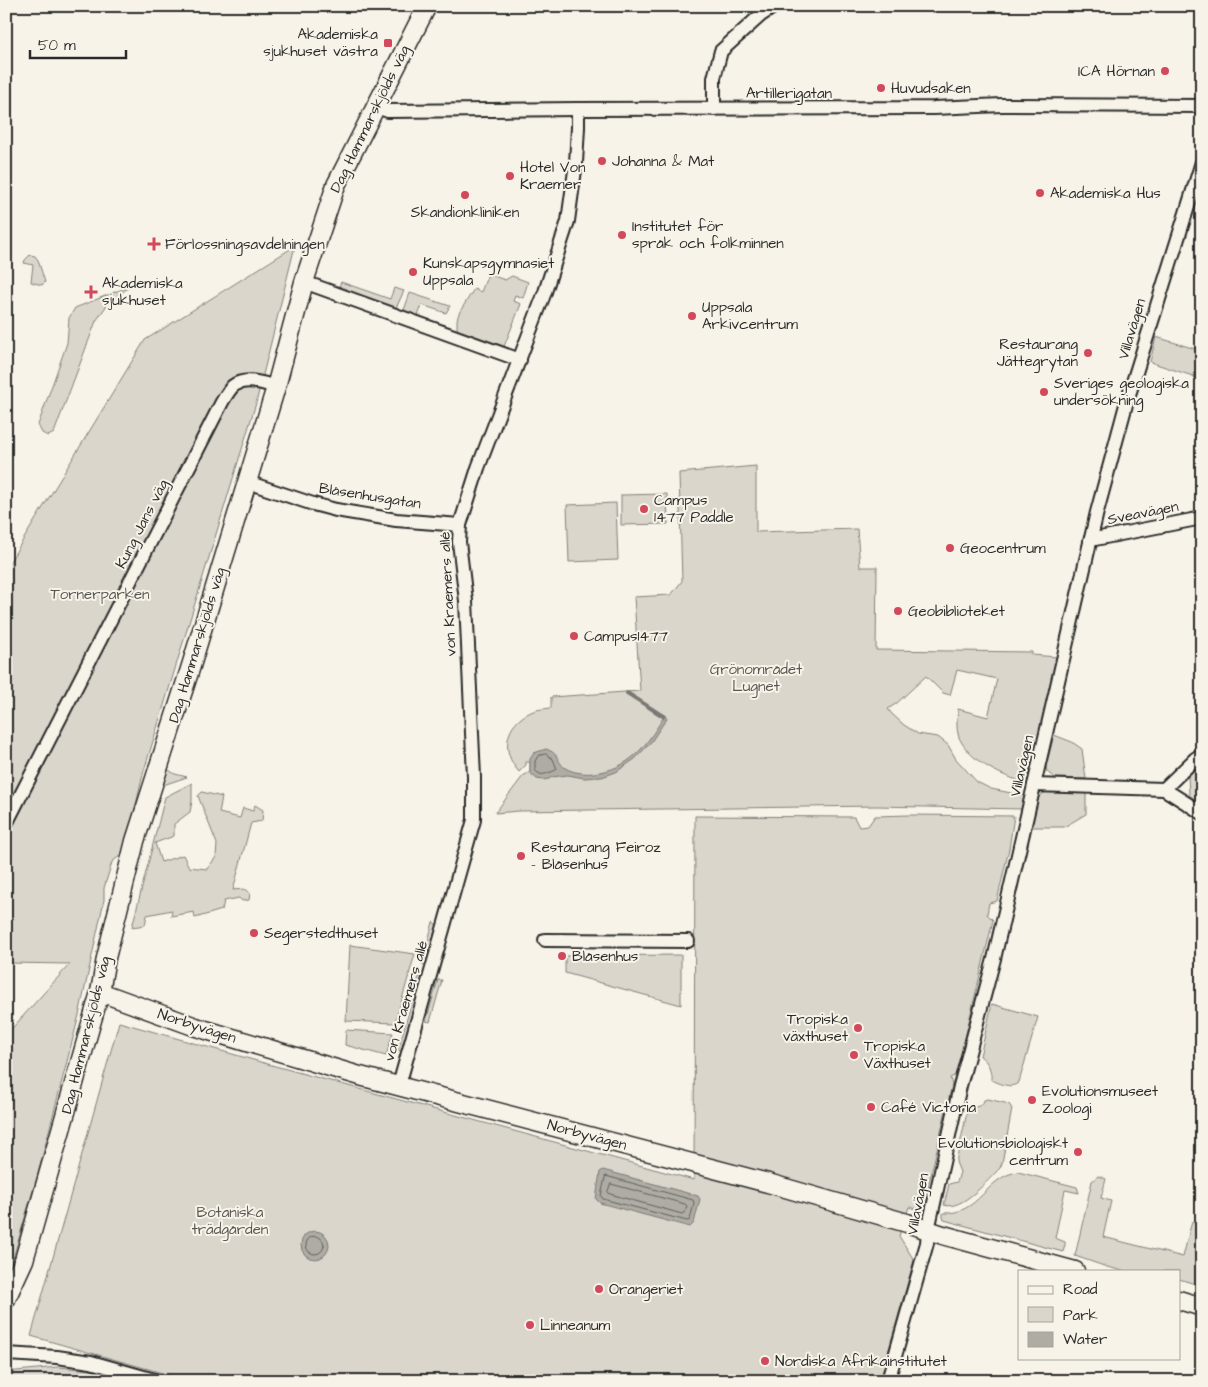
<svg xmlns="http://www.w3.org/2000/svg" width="1208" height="1387" viewBox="0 0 1208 1387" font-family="'Architects Daughter',sans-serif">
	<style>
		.green { fill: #dad6cc; stroke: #82807c }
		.water { fill: #afaca4; stroke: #7a7874 }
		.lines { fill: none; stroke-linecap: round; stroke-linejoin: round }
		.shore { stroke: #605f5b; stroke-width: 1 }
		.stream { stroke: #7a7874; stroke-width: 4 }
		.street-casing { stroke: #2b2b2b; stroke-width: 16 }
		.secondary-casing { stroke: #2b2b2b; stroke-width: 21 }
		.street { stroke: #f7f3e8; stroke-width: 12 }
		.secondary { stroke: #f7f3e8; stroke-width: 18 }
		.poi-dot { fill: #d1495b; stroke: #f7f3e8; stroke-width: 2 }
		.labels { text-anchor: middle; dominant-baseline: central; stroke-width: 4; stroke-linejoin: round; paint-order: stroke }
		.poi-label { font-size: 15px; fill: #2b2b2b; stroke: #f7f3e8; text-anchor: start }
		.street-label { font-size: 15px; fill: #2b2b2b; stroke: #f7f3e8 }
		.park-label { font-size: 15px; fill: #575653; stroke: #f7f3e8 }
	</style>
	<rect width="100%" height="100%" fill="#f7f3e8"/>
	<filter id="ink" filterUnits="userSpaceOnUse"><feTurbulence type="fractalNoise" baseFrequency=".02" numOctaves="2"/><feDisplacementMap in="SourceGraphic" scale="10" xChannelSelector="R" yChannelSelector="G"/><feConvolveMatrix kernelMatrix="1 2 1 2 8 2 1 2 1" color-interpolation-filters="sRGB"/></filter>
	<g filter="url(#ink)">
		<g class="green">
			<polygon points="295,246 256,403 143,774 125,852 112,862 104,888 104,900 100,919 79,1015 37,1177 11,1265 6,1276 6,1035 70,964 6,963 6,568 145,340"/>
			<polygon points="30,255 35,256 38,260 45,282 42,285 31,282 33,265 24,263 25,260"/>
			<polygon points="488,274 505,280 512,276 528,282 523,298 515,295 513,301 521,304 503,349 468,336 457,329 457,320 459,313 474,289 481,292"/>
			<polygon points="341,282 390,299 394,288 404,291 395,310 347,290 339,286"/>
			<polygon points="130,286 107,305 96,321 54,433 48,436 42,433 38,425 67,343 69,318 75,308"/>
			<polygon points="410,293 450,306 446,313 422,305 418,316 403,313"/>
			<polygon points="1156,337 1202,351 1202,379 1150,362"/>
			<path d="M756,466V532L857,529L860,567H877L876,650L1032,652V655L1057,657L1031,777L1025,782C1003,777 974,763 962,743C955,733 957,720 958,709L988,717L997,679L957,670L950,695L943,693L926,676L897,703L888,709L892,714L904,725L918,734L938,737L948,745L956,759L977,782L991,789L1026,796L1023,809L876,806L519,811L495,813L523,776L530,772V762H526V765L519,772C500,751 505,724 531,712C537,709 544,709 551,708V697L640,691L634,597L671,595L682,581L679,473Z"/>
			<polygon points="667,494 668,524 621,525 621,495"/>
			<polygon points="616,503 618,560 569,562 567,505"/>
			<polygon points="1054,735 1072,742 1082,749 1086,779 1055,778 1047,772 1046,766"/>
			<polygon points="1202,763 1202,804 1189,795 1188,776"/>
			<polygon points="167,769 175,774 187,777 163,785"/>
			<polygon points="192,783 192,801 190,812 174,824 174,836 155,843 161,862 183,855 189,867 207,869 216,857 217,844 198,796 202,792 222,797 219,813 240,818 243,808 253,811 255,805 263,810 262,821 251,823 233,890 244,889 250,893 249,900 242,901 239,898 224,901 222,910 195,918 194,912 171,916 172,910 147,915 145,925 132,927 165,797"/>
			<path d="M1051,791L1086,793V814L1064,827H1030C1034,812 1033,793 1051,791Z"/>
			<polygon points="909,815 1014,816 1009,849 997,901 989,903 987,914 993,920 957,1072 956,1075 950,1078 952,1085 924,1204 917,1209 909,1207 899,1236 914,1260 880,1381 191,1381 31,1336 119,1022 264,1063 694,1180 695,816 854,817 859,827 868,826 875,816"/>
			<polygon points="433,922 437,925 426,965 422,964"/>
			<polygon points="350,945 415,954 395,1023 346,1021"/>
			<polygon points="681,955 681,1005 565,973 565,956"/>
			<polygon points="420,973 424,974 402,1052 398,1050"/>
			<polygon points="438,980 442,980 430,1022 426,1021"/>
			<path d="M992,1004L1038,1017L1019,1082C1011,1090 1000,1083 991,1080C992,1071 988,1061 980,1056Z"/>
			<polygon points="346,1030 393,1033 386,1056 345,1045"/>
			<path d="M988,1099L1009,1104L1012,1109L1002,1163L1000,1168C988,1180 962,1211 944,1205L949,1184L957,1182L960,1172L956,1162L968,1108C974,1107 983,1107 984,1100Z"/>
			<path d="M1018,1172L1077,1187L1079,1193L1065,1190L1055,1238L1065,1242V1245L1063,1252L944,1220L943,1217V1213C980,1215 986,1176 1018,1172Z"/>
			<polygon points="1098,1176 1102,1177 1106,1179 1101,1198 1111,1201 1103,1237 1183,1257 1192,1221 1202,1224 1202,1286 1179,1279 1179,1271 1123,1271 1107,1267 1075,1256 1092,1181"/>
			<polygon points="58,1367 90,1370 129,1381 6,1381 6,1372"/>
		</g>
		<g class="water">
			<path d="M665,715L667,718L651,742L635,759L616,772L602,777L584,778L568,775L552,777L549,779L543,780L537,779L530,773V759L534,753L546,749C561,754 556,763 567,769C575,773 586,774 594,773C630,769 646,746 663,718V716Z"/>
			<polygon points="603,1170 698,1196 700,1199 694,1223 690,1227 686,1226 600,1203 596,1199 600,1172"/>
			<circle cx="315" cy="1245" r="14"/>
		</g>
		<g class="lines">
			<g class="shore">
				<path d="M546,754L553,759L557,769C555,771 553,771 551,772C544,774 541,777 535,770V761L538,756Z"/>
				<polygon points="606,1176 693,1200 694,1203 690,1220 687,1221 603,1199 601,1196 605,1178"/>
				<polygon points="611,1184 685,1204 687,1206 685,1212 682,1214 610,1194 608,1192"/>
				<circle cx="315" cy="1245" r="9"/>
			</g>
			<polyline class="stream" points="627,693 663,716"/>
			<defs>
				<g id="street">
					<polyline points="377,107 388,111 578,109 934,108 1002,105 1202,106"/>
					<polyline points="714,109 714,78 721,51 761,15 775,6"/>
					<polyline points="304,282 520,360"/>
					<polyline points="247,482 313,504 336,510 396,520 460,525"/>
					<polyline points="1090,540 1202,518"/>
					<polyline points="1034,785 1164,789 1195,759 1202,754"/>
					<polyline points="1164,789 1202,813"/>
					<path d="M6,824L222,402C225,397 229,390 233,386C245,377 263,383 276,387"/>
					<polyline points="545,940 688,941"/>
					<polyline points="399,1085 474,820 474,777 466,601 459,542 460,525 478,468 545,292 568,221 576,163 578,127 578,109"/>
					<polyline points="6,1354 57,1357 91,1362 158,1381"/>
					<polyline points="888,1381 927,1243 928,1230 960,1086 994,959 1097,512 1127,401 1202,162"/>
				</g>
				<g id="secondary">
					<polyline points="100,992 196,1027 360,1076 768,1183 907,1223 943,1235 1075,1271"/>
					<polyline points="6,1299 24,1260 100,992 106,958 135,841 191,666 276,387 304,282 336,185 427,6"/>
					<polyline points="1179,1300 1202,1307"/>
				</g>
			</defs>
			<use href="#street" class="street-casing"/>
			<use href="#secondary" class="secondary-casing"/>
			<use href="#street" class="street"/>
			<use href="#secondary" class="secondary"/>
		</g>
	</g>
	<g class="poi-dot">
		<rect x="383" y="38" width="10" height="10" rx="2.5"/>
		<circle cx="1165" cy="71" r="5"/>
		<circle cx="881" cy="88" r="5"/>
		<circle cx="602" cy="161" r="5"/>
		<circle cx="510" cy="176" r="5"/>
		<circle cx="1040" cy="193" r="5"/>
		<circle cx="465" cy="195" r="5"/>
		<circle cx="622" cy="235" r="5"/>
		<path d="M151.5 236.5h5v5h5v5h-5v5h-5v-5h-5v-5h5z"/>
		<circle cx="413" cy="272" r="5"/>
		<path d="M88.5 284.5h5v5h5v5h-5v5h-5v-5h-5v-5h5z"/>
		<circle cx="692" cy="316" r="5"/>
		<circle cx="1088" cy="353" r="5"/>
		<circle cx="1044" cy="392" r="5"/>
		<circle cx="644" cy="509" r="5"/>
		<circle cx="950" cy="548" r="5"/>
		<circle cx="898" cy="611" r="5"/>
		<circle cx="574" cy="636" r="5"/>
		<circle cx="521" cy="856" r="5"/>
		<circle cx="254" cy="933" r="5"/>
		<circle cx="562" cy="956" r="5"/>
		<circle cx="858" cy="1028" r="5"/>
		<circle cx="854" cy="1055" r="5"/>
		<circle cx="1032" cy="1100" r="5"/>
		<circle cx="871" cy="1107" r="5"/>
		<circle cx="1078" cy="1152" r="5"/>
		<circle cx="599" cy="1289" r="5"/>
		<circle cx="530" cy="1325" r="5"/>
		<circle cx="765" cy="1361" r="5"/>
	</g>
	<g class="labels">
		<g class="poi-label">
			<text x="378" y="34" text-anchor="end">Akademiska<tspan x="378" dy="17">sjukhuset västra</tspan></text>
			<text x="1155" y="71" text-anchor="end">ICA Hörnan</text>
			<text x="891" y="88">Huvudsaken</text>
			<text x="612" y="161">Johanna &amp; Mat</text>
			<text x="520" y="167">Hotel Von<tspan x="520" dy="17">Kraemer</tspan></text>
			<text x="1050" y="193">Akademiska Hus</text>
			<text x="465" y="212" text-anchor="middle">Skandionkliniken</text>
			<text x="632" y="226">Institutet för<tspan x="632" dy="17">språk och folkminnen</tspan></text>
			<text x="165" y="244">Förlossningsavdelningen</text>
			<text x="423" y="263">Kunskapsgymnasiet<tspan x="423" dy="17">Uppsala</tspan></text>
			<text x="102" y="283">Akademiska<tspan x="102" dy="17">sjukhuset</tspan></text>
			<text x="702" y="307">Uppsala<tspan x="702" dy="17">Arkivcentrum</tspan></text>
			<text x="1078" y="344" text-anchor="end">Restaurang<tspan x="1078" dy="17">Jättegrytan</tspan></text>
			<text x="1054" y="383">Sveriges geologiska<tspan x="1054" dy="17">undersökning</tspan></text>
			<text x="654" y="500">Campus<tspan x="654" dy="17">1477 Paddle</tspan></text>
			<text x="960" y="548">Geocentrum</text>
			<text x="908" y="611">Geobiblioteket</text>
			<text x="584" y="636">Campus1477</text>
			<text x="531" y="847">Restaurang Feiroz<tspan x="531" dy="17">- Blåsenhus</tspan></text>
			<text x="264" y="933">Segerstedthuset</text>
			<text x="572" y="956">Blåsenhus</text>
			<text x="848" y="1019" text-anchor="end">Tropiska<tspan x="848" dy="17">växthuset</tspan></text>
			<text x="864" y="1046">Tropiska<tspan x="864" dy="17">Växthuset</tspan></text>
			<text x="1042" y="1091">Evolutionsmuseet<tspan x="1042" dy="17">Zoologi</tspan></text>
			<text x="881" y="1107">Café Victoria</text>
			<text x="1068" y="1143" text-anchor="end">Evolutionsbiologiskt<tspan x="1068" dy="17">centrum</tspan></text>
			<text x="609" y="1289">Orangeriet</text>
			<text x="540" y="1325">Linneanum</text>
			<text x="775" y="1361">Nordiska Afrikainstitutet</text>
		</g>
		<g class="street-label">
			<text x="789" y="93">Artillerigatan</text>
			<text transform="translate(370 119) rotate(-64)">Dag Hammarskjölds väg</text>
			<text transform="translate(1132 329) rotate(-73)">Villavägen</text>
			<text transform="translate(370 496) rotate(9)">Blåsenhusgatan</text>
			<text transform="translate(1143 513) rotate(-11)">Sveavägen</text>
			<text transform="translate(142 524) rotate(-63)">Kung Jans väg</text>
			<text transform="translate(448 594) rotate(-93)">von Kraemers allé</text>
			<text transform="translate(197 645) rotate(-73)">Dag Hammarskjölds väg</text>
			<text transform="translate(1022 766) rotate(-77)">Villavägen</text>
			<text transform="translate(406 1001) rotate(-74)">von Kraemers allé</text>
			<text transform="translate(197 1026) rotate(18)">Norbyvägen</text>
			<text transform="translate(86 1035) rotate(-76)">Dag Hammarskjölds väg</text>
			<text transform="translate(587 1135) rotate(15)">Norbyvägen</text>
			<text transform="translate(918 1204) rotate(-79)">Villavägen</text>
		</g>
		<g class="park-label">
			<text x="100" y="594">Tornerparken</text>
			<text x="756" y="669">Grönområdet<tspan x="756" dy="17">Lugnet</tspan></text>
			<text x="230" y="1212">Botaniska<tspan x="230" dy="17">trädgården</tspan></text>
		</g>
	</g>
	<rect width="1208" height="1387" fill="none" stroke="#f7f3e8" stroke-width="25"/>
	<rect x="12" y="12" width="1183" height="1362" fill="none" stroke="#2b2b2b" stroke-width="2" filter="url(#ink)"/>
	<rect x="1018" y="1270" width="162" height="90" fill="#f7f3e8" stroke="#a5a39c"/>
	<rect x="1028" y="1286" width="25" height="8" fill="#f7f3e8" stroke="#a5a39c"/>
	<text x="1063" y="1294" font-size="15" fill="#2b2b2b">Road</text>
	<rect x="1028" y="1307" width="25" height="15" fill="#dad6cc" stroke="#a5a39c"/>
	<text x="1063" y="1320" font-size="15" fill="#2b2b2b">Park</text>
	<rect x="1028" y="1332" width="25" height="15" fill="#afaca4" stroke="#a5a39c"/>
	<text x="1063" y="1344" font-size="15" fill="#2b2b2b">Water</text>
	<path d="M30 50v8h96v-8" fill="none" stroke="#2b2b2b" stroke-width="2.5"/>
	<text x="38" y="50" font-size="15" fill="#2b2b2b" stroke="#f7f3e8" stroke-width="4" paint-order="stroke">50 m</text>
</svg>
